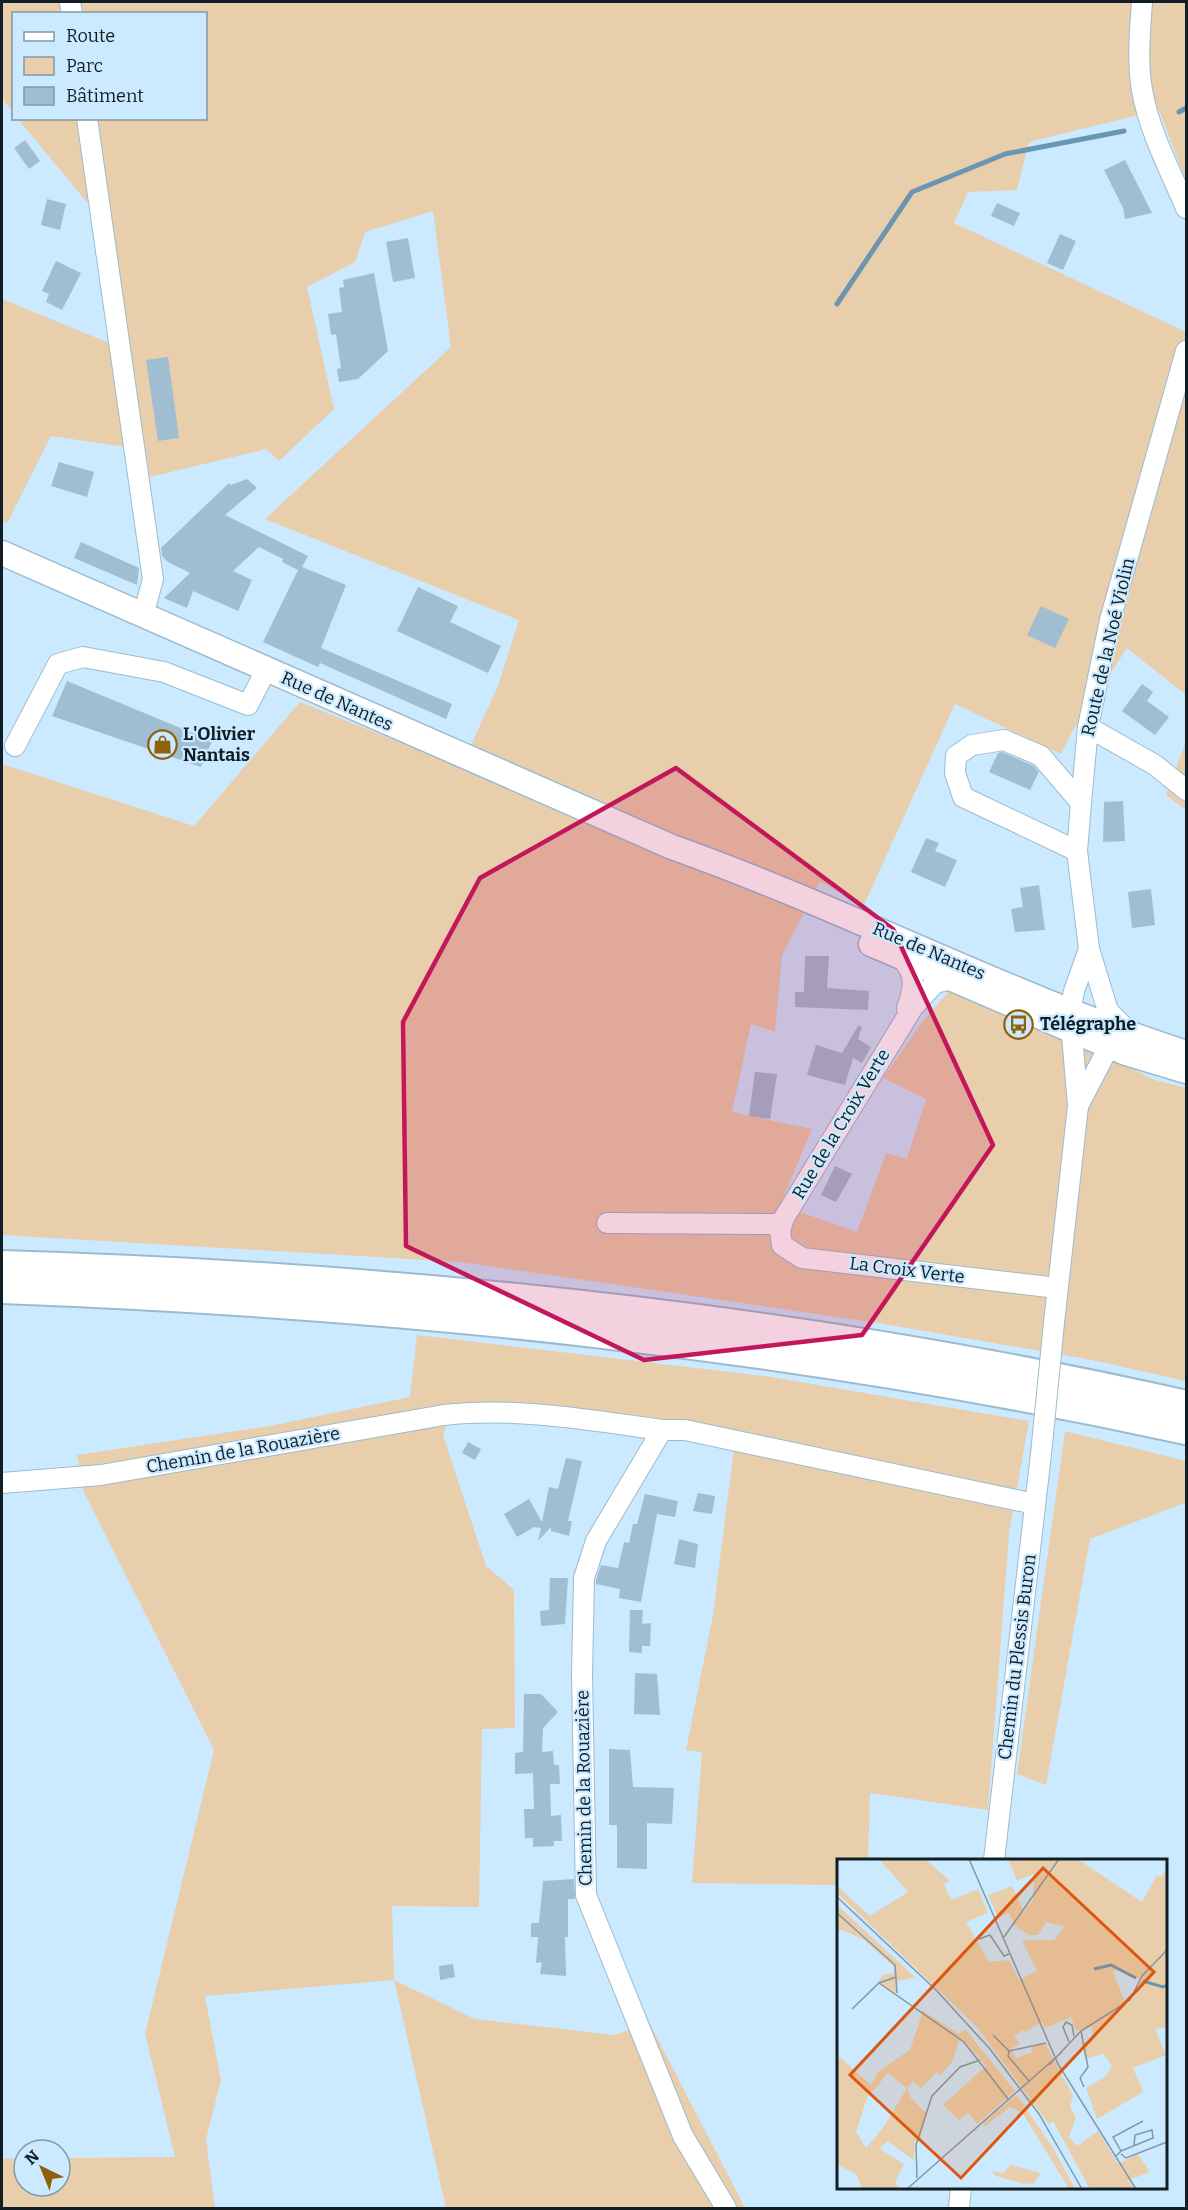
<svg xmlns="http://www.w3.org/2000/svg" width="1188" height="2210" viewBox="0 0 1188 2210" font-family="Bitter,serif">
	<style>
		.green { fill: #e8ceab }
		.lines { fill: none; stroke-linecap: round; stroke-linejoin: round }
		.stream { stroke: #6a96b2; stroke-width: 5 }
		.building { fill: #9fbed2 }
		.minor-casing { stroke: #9cbbce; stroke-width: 22 }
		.major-casing { stroke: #9cbbce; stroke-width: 27 }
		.highway-casing { stroke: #9cbbce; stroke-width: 32 }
		.minor { stroke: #fff; stroke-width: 20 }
		.major { stroke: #fff; stroke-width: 24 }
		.highway { stroke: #fff; stroke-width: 28 }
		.minor-bridge-casing { stroke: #9cbbce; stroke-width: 22; stroke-linecap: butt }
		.minor-bridge { stroke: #fff; stroke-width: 20 }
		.marked { fill: #c2185b; fill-opacity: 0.2; stroke: #c2185b; stroke-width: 4.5; stroke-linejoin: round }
		.labels { text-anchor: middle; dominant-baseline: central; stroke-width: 4.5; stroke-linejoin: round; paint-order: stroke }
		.street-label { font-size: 18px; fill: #121e25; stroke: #cbeaff }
		.poi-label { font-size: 18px; font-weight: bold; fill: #121e25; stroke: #cbeaff; text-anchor: start }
		.inset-river { fill: none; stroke: #6a96b2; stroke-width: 3 }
		.inset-road { fill: none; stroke: #8198a8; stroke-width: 1.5 }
		.view { fill: #dd560d; fill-opacity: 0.15; stroke: #dd560d; stroke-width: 3 }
		.inset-edge { fill: none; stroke: #121e25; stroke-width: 3 }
	</style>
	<rect width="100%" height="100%" fill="#cbeaff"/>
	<g class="green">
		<polygon points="2,2 1186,2 1186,181 1159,110 1029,142 1017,190 968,192 954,223 1186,332 1186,695 1127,648 1072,732 1061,754 955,704 864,905 820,882 782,955 775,1032 751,1024 732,1112 812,1129 780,1205 857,1232 886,1153 907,1159 926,1099 883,1078 924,1020 949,991 1035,1023 1155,1080 1186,1088 1186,1381 1092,1360 878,1323 461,1262 2,1235 2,764 194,826 300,702 461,767 498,686 519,620 265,519 451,347 433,211 365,232 355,262 307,287 334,409 279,461 266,449 150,477 146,450 51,436 7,523 2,521 2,299 131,352 114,235 18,119 206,118 206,14 14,14 13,112 2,98"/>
		<polygon points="1186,741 1186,810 1166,795"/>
		<polygon points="417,1335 765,1376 1029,1421 1009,1533 988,1810 870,1793 868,1860 838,1860 838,1885 692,1883 702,1752 686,1750 713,1615 736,1432 549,1406 454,1403 443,1435 486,1566 514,1590 515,1728 482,1729 479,1907 392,1906 394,1980 475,2019 614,2035 650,2024 745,2208 446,2208 394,1980 205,1996 221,2080 206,2139 215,2208 2,2208 2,2159 24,2158 24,2186 60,2186 60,2158 175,2157 145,2034 214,1750 84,1492 77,1455 270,1426 410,1397"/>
		<polygon points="1065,1431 1186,1461 1186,1505 1182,1504 1090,1539 1046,1785 1017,1774"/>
	</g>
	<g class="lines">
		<g class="stream">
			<polyline points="1179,112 1186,108"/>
			<polyline points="837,304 912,192 1005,154 1124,131"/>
		</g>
	</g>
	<g class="building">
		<polygon points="25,140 40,161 29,169 14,148"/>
		<polygon points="1125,160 1152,213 1125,219 1123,208 1104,170"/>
		<polygon points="47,199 66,204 60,230 41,225"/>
		<polygon points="997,203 1020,213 1014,226 991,216"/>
		<polygon points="1060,234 1076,241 1063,270 1047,263"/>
		<polygon points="408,238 415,278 393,282 386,242"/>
		<polygon points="56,261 81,273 62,310 46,302 49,294 42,291"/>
		<polygon points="374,273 388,351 358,379 339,382 337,369 341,368 336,334 331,335 328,314 342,312 339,288 344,287 343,280"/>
		<polygon points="168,357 179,438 158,441 146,360"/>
		<polygon points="59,462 94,472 87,497 51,486"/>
		<polygon points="247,479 257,488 225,515 308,556 302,567 346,585 321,648 452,704 446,719 320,663 318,667 263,642 298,570 282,562 283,559 259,547 233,571 252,580 238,611 193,591 187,608 164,598 190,573 168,562 162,556 161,548 229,483 231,485"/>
		<polygon points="81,542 139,568 137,585 74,558"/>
		<polygon points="418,587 458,606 450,622 501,646 488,673 397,631"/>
		<polygon points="1041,606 1069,619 1055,648 1027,635"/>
		<polygon points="67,681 212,741 201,767 52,716"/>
		<polygon points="1142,684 1153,692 1147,701 1169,717 1155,735 1122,711"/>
		<polygon points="1002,752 1034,766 1039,772 1030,790 989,772 998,753"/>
		<polygon points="1123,801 1125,841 1103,842 1104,802"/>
		<polygon points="926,838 939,843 935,851 957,860 945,887 911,872"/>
		<polygon points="1039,885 1045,930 1015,932 1011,909 1023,907 1020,888"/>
		<polygon points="1151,889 1155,925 1132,928 1128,892"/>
		<polygon points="805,956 829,956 827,988 869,991 868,1010 795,1007 795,992 804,992"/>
		<polygon points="858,1026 862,1027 858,1039 871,1047 862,1063 853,1058 845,1085 807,1075 816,1045 842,1053"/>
		<polygon points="755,1072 777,1074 770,1119 749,1116"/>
		<polygon points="835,1166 852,1174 836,1202 821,1195"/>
		<polygon points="468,1442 481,1449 475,1460 462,1453"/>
		<polygon points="566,1458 582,1461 568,1521 572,1521 569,1536 551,1531 551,1527 538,1541 541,1528 534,1527 517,1537 504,1514 529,1499 542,1522 549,1487 558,1489"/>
		<polygon points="698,1493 715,1496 712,1514 693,1511"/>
		<polygon points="645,1494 678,1501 675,1517 657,1514 641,1602 619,1598 620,1589 596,1584 596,1580 601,1565 618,1568 624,1542 629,1543 633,1524 637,1524"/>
		<polygon points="679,1539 698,1544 695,1568 674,1564"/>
		<polygon points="550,1578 568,1578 565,1624 541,1626 540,1611 549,1610"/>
		<polygon points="630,1610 643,1610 642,1624 651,1623 650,1646 642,1646 642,1653 629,1652"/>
		<polygon points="635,1673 657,1674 660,1715 634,1714"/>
		<polygon points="524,1694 541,1694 558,1712 543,1728 542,1752 553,1751 554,1765 559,1765 560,1784 550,1784 551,1816 561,1815 562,1841 554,1841 554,1846 533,1847 533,1838 525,1838 524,1809 534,1809 533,1773 515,1774 515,1753 523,1752"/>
		<polygon points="609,1749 630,1750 633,1787 674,1788 672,1824 647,1823 647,1869 617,1868 617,1825 609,1825"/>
		<polygon points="574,1879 575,1899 568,1899 568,1937 565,1937 566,1976 540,1974 542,1962 536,1963 538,1937 531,1937 531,1923 539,1923 543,1881"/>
		<polygon points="453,1964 455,1977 440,1980 439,1966"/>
	</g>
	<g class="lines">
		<defs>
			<g id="minor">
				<polyline points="70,2 72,14"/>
				<path d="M1142,2C1140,30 1137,61 1142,90C1149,131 1170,170 1186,208"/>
				<polyline points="87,118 153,579 143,616"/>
				<polyline points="1088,727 1155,765 1186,790"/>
				<polyline points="15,746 58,664 83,657 164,672 248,705 266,670"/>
				<polyline points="1077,851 963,797 955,773 956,756 972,745 1004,740 1041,756 1081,803"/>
				<path d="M902,959C917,975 914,988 907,1008"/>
				<polyline points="951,979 935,983 913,1007 784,1218 780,1231 782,1245 802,1258 1057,1288"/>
				<polyline points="1128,1031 1108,1011 1089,949 1077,851 1081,803 1088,727 1110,620 1186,351"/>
				<polyline points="1078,1106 1105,1054 1107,1032"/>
				<polyline points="607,1223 782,1224"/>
				<polyline points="1054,1323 1078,1106 1070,1011 1074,991 1089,949"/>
				<polyline points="662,1430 596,1541 584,1578 582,1674 586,1895 683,2136 726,2208"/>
				<path d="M2,1483L101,1475L444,1415C517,1407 589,1420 662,1430H685L1035,1504"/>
				<polyline points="994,1860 1041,1454"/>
				<polyline points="959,2208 961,2188"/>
			</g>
			<g id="major">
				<path d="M2,553L672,847C846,909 1011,996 1186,1053"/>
				<polyline points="871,944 1071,1030 1126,1053 1186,1071"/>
			</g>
			<g id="highway">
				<path d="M2,1265C399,1277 798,1317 1186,1405"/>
				<path d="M2,1289C401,1304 796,1345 1186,1430"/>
			</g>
		</defs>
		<use href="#minor" class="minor-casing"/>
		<use href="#major" class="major-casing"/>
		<use href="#highway" class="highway-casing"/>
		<use href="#minor" class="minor"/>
		<use href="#major" class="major"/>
		<use href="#highway" class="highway"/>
		<defs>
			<polyline id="minor-bridge" points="1041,1454 1054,1323"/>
		</defs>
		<use href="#minor-bridge" class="minor-bridge-casing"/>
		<use href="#minor-bridge" class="minor-bridge"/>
	</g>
	<path class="marked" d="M676,768L893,929L993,1145L862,1335L644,1360L406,1246L403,1022L480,878Z"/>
	<defs>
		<symbol id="shop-ring" viewBox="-11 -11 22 22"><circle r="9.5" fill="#cbeaff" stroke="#90610c" stroke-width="1.5"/><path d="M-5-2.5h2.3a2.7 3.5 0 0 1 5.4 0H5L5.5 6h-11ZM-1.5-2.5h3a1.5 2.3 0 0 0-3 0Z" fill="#90610c"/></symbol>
		<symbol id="bus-ring" viewBox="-11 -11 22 22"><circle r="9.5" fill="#cbeaff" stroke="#90610c" stroke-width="1.5"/><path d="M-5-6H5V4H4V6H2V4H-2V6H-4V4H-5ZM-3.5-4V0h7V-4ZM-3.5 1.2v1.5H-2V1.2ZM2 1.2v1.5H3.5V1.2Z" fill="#90610c"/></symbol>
	</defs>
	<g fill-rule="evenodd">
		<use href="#shop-ring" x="146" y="728" width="33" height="33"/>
		<use href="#bus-ring" x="1002" y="1008" width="33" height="33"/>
	</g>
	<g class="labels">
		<g class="street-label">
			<text transform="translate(1108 647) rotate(-77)">Route de la Noé Violin</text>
			<text transform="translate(337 701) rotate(24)">Rue de Nantes</text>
			<text transform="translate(929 951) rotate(23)">Rue de Nantes</text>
			<text transform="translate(841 1124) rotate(-59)">Rue de la Croix Verte</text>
			<text transform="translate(907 1270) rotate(7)">La Croix Verte</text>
			<text transform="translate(243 1450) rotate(-10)">Chemin de la Rouazière</text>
			<text transform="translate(1017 1657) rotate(-83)">Chemin du Plessis Buron</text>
			<text transform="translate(584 1788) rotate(-91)">Chemin de la Rouazière</text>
		</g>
		<g class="poi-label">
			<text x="183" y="734">L'Olivier<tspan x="183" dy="21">Nantais</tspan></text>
			<text x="1040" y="1024">Télégraphe</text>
		</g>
	</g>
	<g transform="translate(837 1859)">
		<rect width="330" height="330" fill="#cbeaff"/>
		<path d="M42,0H88L113,22L107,25L114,41L141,30L151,54L129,63L152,103L172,101L182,121L200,112L185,81H217L228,67L209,63L201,76H192L178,67L172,54L161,59L151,36L175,27L187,53L196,41L197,15L180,22L171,0L242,1L305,43L320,16L324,18L330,9V169L318,170L329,196L296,209L306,233L260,260L249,229L269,217L275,207L266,195L248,200L245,185L256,180L255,168L239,172L234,158L208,169L205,163L188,173L186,171L177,177L183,185L174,190L179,199L196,193L194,187L208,184L236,237L233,248L239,258L232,278L240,287L261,272L281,305L301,295L313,313L292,321L296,330H253L216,262L212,265L139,167L0,34V27L33,57L71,33ZM280,111L304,121L298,137L289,146L276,113ZM0,46L78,118L61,122L58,137L40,123L47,115L57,114L56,107L27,81L6,71L0,72ZM86,152L122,175L128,170L178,232L140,265L131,253L122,261L106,246L149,207L126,180L122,182L115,203L103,216L100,213L84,229L76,222L70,229L74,239L90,255L82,283L78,282L77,301L50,282L43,290L67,305L58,324L63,330H25L20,316L0,305V201L3,198L34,226L42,212L73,191ZM51,214L70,229L46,269L29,289L19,273L30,239ZM180,236L216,289L238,330H232L185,253L173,248L148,267L146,264ZM174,306L200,313L203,315L197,324L187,325L159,317L155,312L166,314Z" fill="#e8ceab" fill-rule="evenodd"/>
		<path class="inset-river" d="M257,110L274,106L299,119M306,122L326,128L330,126"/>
		<path class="inset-road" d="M132,0L221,205L299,330M0,38L99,131L153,190L202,255L245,330M0,54L58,106L60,134M167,78L222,0M142,80L153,76L167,97L172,95M42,124L127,183L171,240M15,150L42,124L59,118M244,172L251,208L243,219L247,228M156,176L172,192M232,183L226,168L229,163L235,166L237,177M172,192L209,184M172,192L171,197L192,222M212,206L244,172L293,141L305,117L330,91M284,292L316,279L315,271L298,276L297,286M284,295L289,299L330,283M279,297L284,292L276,278L306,262M80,319L79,286L95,237L123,208L143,201M70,330L225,193"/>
		<path class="view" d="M206,9L317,113L124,319L13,216Z"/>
		<rect width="330" height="330" class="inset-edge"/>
	</g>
	<rect width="1188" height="2210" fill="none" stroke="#121e25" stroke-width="6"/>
	<rect x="12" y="12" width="195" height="108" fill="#cbeaff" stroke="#8198a8" stroke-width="1.5"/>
	<rect x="24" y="32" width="30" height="9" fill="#ffffff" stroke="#8198a8" stroke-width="1.5"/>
	<text x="66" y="42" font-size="18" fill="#121e25">Route</text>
	<rect x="24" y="57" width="30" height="18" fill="#e8ceab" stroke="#8198a8" stroke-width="1.5"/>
	<text x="66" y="72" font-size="18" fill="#121e25">Parc</text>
	<rect x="24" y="87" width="30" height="18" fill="#9fbed2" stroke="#8198a8" stroke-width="1.5"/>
	<text x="66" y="102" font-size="18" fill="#121e25">Bâtiment</text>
	<g transform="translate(42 2168) rotate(317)"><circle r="28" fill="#cbeaff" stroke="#8198a8" stroke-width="1.5"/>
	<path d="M0-4.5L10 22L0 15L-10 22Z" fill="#90610c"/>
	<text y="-9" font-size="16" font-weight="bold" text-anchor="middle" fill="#121e25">N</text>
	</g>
</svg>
